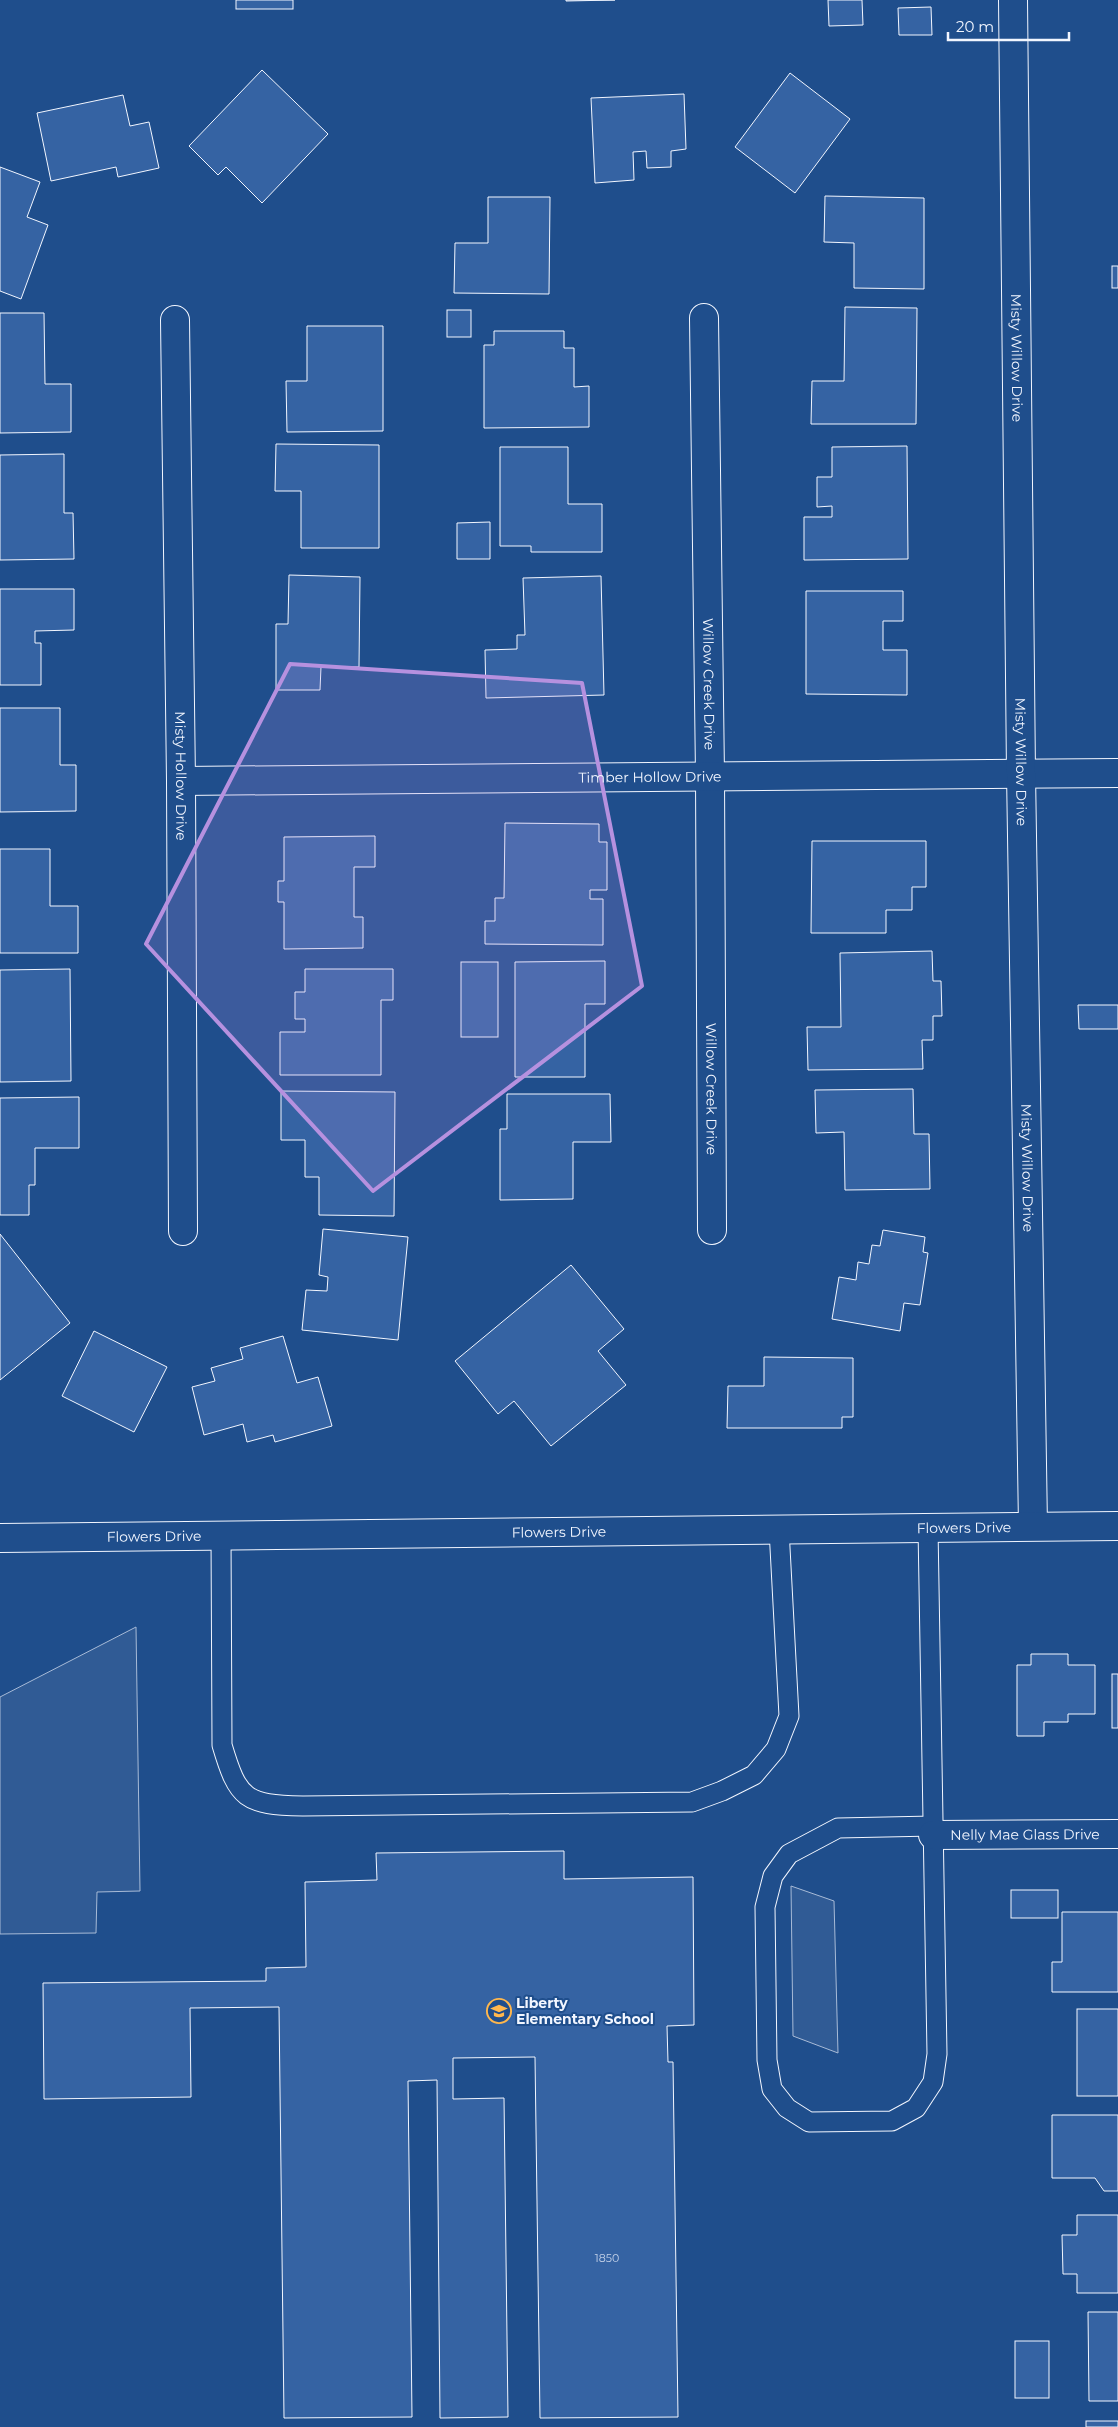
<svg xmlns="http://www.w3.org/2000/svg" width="1118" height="2427" viewBox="0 0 1118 2427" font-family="Montserrat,sans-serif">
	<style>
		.parking { fill: #305b95; stroke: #a8bbd7 }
		.building { fill: #3563a3; stroke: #f2f6ff }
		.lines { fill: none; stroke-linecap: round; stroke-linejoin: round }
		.service-casing { stroke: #f2f6ff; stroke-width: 21 }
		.minor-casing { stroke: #f2f6ff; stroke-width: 30 }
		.tertiary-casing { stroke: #f2f6ff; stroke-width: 30 }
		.service { stroke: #1f4e8c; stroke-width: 19 }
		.minor { stroke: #1f4e8c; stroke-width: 28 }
		.tertiary { stroke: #1f4e8c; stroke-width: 28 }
		.marked { fill: #b691df; fill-opacity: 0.2; stroke: #b691df; stroke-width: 4; stroke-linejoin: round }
		.labels { text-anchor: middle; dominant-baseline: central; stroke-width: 4; stroke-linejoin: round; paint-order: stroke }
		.number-label { font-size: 11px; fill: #c3d1e8 }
		.street-label { font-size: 14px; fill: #f2f6ff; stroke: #1f4e8c }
		.poi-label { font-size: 14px; font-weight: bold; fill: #f2f6ff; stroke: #1f4e8c; text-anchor: start }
	</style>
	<rect width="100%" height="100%" fill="#1f4e8c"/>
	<g class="parking">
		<polygon points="136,1627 140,1891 97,1892 96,1933 0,1934 0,1697"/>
		<polygon points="791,1886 834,1901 838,2053 793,2036"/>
	</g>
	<g class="building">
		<rect x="236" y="0" width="57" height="9"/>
		<polygon points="566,0 615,0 566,1"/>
		<polygon points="828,0 862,0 863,25 829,26"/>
		<polygon points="931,7 932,35 899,35 898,8"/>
		<polygon points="262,70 328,134 262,203 226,167 218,175 189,146"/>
		<polygon points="790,73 850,119 795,193 735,147"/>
		<polygon points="684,94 686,149 671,151 671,167 647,168 646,151 633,152 634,180 595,183 591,98"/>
		<polygon points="123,95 130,126 149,122 159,168 118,177 116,167 51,181 37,113"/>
		<polygon points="0,167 40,182 27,217 48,225 21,299 0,291"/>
		<polygon points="825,196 924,198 924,289 854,288 854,243 824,242"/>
		<polygon points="488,197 550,197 549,294 454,293 455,243 488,243"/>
		<rect x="1112" y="266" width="6" height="22"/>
		<polygon points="845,307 917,308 916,424 811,424 812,381 844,381"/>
		<rect x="447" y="310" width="24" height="27"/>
		<polygon points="0,313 44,313 45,384 71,384 71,432 0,433"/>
		<polygon points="307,326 383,326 383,431 287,432 286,381 307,381"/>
		<polygon points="494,331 564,331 564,348 574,348 574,387 589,386 589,427 484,428 484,345 494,345"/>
		<polygon points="276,444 379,445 379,548 301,548 301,491 275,491"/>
		<polygon points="907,446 908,559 804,560 804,517 832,517 832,506 817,507 817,477 832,477 832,447"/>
		<polygon points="500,447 568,447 568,504 602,504 602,552 531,552 531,546 500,546"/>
		<polygon points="64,454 64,513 73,513 74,559 0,560 0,455"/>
		<polygon points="490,522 490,559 457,559 457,523"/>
		<polygon points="289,575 360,577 359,667 321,667 320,690 276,690 276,624 288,624"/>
		<polygon points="601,576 604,695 486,698 485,650 517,649 517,635 525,635 523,578"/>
		<polygon points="0,589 74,589 74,630 35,631 35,643 41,643 41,685 0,685"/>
		<polygon points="806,591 903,591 903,621 883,621 883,650 907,650 907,695 806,694"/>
		<polygon points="0,708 60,708 60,765 76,765 76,811 0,812"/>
		<polygon points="505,823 599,824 599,842 607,842 607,890 590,890 590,899 603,899 603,945 485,944 485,921 495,921 495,898 504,898"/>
		<polygon points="375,836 375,867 354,867 354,917 363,917 363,948 284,949 284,902 278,902 278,881 284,881 284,837"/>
		<polygon points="812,841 926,841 926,887 912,887 912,910 886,910 886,933 811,933"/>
		<polygon points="0,849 50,849 50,906 78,906 78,953 0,953"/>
		<polygon points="932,951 933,981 941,981 942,1016 933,1016 933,1040 922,1040 923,1069 808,1070 807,1027 841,1027 840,953"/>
		<polygon points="605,961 605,1004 585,1004 585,1077 515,1077 515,962"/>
		<rect x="461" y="962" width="37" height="75"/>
		<polygon points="70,969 71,1081 0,1082 0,970"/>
		<polygon points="305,969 393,969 393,1000 381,1000 381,1075 280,1075 280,1032 305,1032 305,1019 295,1019 295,992 305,992"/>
		<polygon points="1078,1005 1118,1005 1118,1029 1079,1029"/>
		<polygon points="913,1089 914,1134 929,1134 930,1189 845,1190 844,1132 816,1133 815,1090"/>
		<polygon points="281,1091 395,1092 394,1216 319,1215 319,1177 305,1177 305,1140 281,1140"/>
		<polygon points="507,1094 610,1094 611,1142 573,1142 573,1199 500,1200 500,1129 507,1129"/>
		<polygon points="79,1097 79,1148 35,1148 35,1185 29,1185 29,1215 0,1215 0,1098"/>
		<polygon points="323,1229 408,1237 398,1340 302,1330 306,1290 327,1291 328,1277 319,1275"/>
		<polygon points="883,1230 925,1237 923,1252 928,1253 920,1305 904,1303 900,1331 832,1319 839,1277 856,1280 858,1262 869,1264 872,1245 880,1246"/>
		<polygon points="0,1234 70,1323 0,1380"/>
		<polygon points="571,1265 624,1329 598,1351 626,1385 551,1446 514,1401 498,1414 455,1361"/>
		<polygon points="94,1331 167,1367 134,1432 62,1396"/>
		<polygon points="283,1336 297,1383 318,1377 332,1426 275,1442 273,1435 247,1442 243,1424 204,1435 192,1387 215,1381 211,1368 243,1359 240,1348"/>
		<polygon points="764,1357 853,1358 853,1417 842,1417 842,1428 727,1428 728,1386 764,1386"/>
		<polygon points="1031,1654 1068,1654 1068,1665 1095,1665 1095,1714 1068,1714 1068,1722 1044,1722 1044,1736 1017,1736 1017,1665 1031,1665"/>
		<rect x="1112" y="1674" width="6" height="54"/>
		<polygon points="564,1851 564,1879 693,1877 694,2025 667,2026 668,2062 673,2062 678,2417 540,2418 535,2057 453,2058 453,2099 504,2098 508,2417 440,2418 437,2080 408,2081 412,2417 284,2418 279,2007 190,2008 191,2097 44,2099 43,1983 266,1981 266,1968 306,1967 305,1882 377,1880 376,1853"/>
		<rect x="1011" y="1890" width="47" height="28"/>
		<polygon points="1062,1912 1118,1912 1118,1992 1052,1992 1052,1962 1062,1962"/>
		<rect x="1077" y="2009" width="41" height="87"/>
		<polygon points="1052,2115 1118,2115 1118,2191 1104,2191 1095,2178 1052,2178"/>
		<polygon points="1077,2215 1118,2215 1118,2293 1077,2293 1077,2274 1063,2274 1062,2235 1077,2235"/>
		<polygon points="1088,2312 1118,2312 1118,2401 1089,2401"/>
		<rect x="1015" y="2341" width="34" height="57"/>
		<rect x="1086" y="2421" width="32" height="6"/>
	</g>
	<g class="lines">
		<defs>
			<g id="service">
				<polyline points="928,1528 937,2054 933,2082 916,2108 892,2121 809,2122 787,2108 772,2089 767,2060 765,1907 773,1876 789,1854 838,1828 933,1826"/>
				<path d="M221,1535L222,1745C238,1799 245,1805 303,1806L692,1802L722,1791L754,1775L776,1749L789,1716L779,1529"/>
			</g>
			<g id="minor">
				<path id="s1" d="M704,318L710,775L712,1230"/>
				<path id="s2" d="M175,320L181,781L183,1231"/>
				<path id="s3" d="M181,781L1118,773"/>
				<path id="s4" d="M933,1835L1118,1834"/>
			</g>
			<g id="tertiary">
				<path id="s5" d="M1013,0L1021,773L1033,1526"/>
				<path id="s6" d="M0,1538L1118,1526"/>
			</g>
		</defs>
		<use href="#service" class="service-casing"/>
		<use href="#minor" class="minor-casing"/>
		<use href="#tertiary" class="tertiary-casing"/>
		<use href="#service" class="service"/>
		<use href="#minor" class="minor"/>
		<use href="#tertiary" class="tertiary"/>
	</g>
	<path class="marked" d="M290,664L582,683L642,986L373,1191L146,944Z"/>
	<defs>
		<symbol id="school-ring" viewBox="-11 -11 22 22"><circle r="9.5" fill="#1f4e8c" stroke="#ffb74d" stroke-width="1.5"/><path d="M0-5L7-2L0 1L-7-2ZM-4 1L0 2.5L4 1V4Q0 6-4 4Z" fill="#ffb74d"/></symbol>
	</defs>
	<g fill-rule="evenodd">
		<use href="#school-ring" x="485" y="1997" width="28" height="28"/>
	</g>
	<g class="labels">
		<g class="number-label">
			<text x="607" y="2258">1850</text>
		</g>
		<g class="street-label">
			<text stroke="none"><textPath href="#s5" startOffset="358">Misty Willow Drive</textPath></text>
			<text stroke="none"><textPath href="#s1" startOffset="366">Willow Creek Drive</textPath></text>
			<text stroke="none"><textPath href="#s5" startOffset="762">Misty Willow Drive</textPath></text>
			<text stroke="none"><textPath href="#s2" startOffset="456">Misty Hollow Drive</textPath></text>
			<text stroke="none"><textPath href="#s3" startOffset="469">Timber Hollow Drive</textPath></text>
			<text stroke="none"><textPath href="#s1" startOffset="771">Willow Creek Drive</textPath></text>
			<text stroke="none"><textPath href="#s5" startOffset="1168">Misty Willow Drive</textPath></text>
			<text stroke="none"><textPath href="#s6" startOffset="964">Flowers Drive</textPath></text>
			<text stroke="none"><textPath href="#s6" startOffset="559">Flowers Drive</textPath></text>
			<text stroke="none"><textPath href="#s6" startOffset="154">Flowers Drive</textPath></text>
			<text stroke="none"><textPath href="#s4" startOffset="92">Nelly Mae Glass Drive</textPath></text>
		</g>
		<g class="poi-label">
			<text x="516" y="2003">Liberty<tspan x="516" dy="16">Elementary School</tspan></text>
		</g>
	</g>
	<path d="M948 32v8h121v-8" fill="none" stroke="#f2f6ff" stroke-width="2.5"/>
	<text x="956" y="32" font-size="15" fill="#f2f6ff" stroke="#1f4e8c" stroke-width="4" paint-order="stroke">20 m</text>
</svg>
